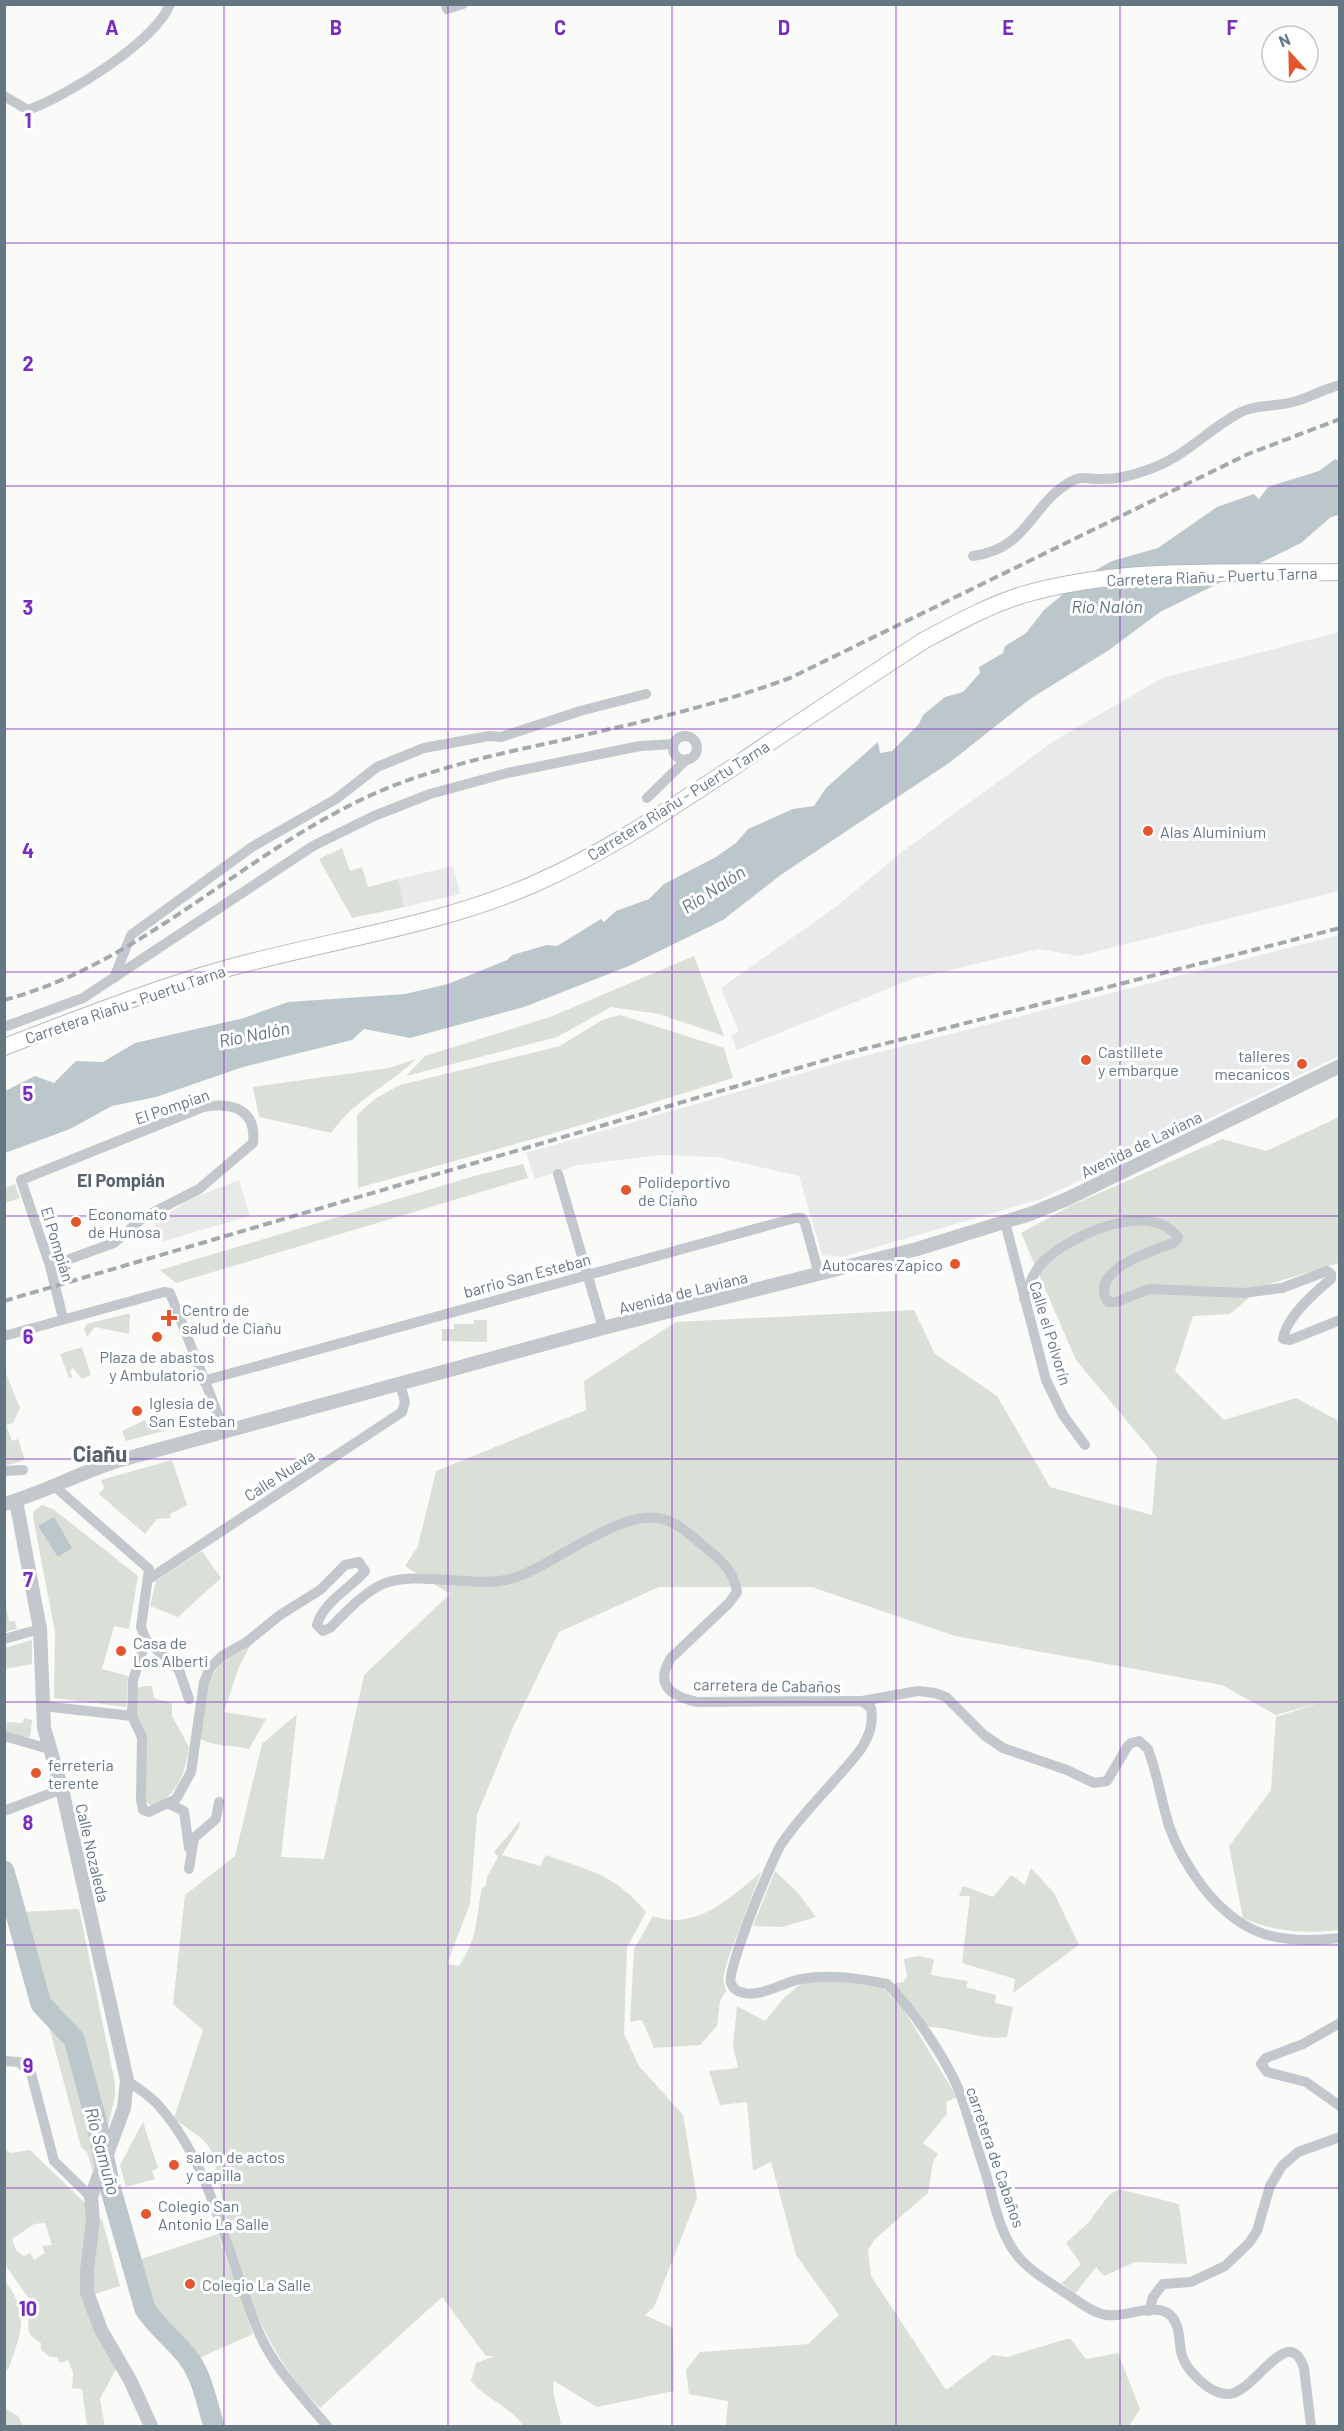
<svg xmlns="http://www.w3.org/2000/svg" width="1344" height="2431" viewBox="0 0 1344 2431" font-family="Barlow,sans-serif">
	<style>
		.built { fill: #e8e9e9 }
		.green { fill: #dadfd7; fill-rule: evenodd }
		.water { fill: #bbc7cb }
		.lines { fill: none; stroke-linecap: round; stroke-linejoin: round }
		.river { stroke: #bbc7cb; stroke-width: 21 }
		.primary-casing { stroke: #b5babe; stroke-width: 18 }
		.minor { stroke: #c3c8cc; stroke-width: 10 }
		.tertiary { stroke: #c3c8cc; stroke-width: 14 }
		.primary { stroke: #fff; stroke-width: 16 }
		.rail { stroke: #a2aab0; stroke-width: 4; stroke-dasharray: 9 4.5; stroke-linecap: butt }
		.grid { fill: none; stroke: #7b2cbf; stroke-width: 1.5; stroke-opacity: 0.55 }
		.poi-dot { fill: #e4572e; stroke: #fff; stroke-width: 2 }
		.labels { text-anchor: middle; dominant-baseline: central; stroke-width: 6; stroke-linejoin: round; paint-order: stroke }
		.street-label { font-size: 16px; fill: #657683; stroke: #fff }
		.poi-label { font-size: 16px; fill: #657683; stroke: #fff; text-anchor: start }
		.water-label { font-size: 18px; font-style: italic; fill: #60757c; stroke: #fff }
		.neighbourhood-label { font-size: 18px; font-weight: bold; fill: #57646e; stroke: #fff }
		.district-label { font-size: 22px; font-weight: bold; fill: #57646e; stroke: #fff }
		.grid-label { font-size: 20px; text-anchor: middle; font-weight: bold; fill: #7b2cbf; stroke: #fff; stroke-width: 6; stroke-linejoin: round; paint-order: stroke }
	</style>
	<rect width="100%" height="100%" fill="#fafaf8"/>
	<g class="built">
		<polygon points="1339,632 1339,891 1078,956 1039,949 912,979 737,1050 731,1035 739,1032 721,988 837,906 903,851 1054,741 1162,678"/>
		<polygon points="453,866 460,894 404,907 398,879"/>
		<polygon points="1339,935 1339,1056 1041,1199 842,1257 822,1255 799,1176 717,1157 660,1155 578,1165 535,1179 526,1153 844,1061"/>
		<polygon points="239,1180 250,1216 161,1242 155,1223 188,1200"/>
	</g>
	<g class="green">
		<polygon points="342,848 350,871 362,867 368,887 398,879 404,907 352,918 319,859"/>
		<polygon points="694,956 724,1036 659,1014 611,1007 557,1037 406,1076 425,1056 550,1017"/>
		<polygon points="620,1015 724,1048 733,1078 558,1132 358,1188 357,1115 376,1098 400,1085 560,1046 602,1020"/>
		<path d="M416,1059C387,1087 356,1098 331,1133L259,1117L253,1087L389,1068Z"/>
		<path d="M1339,1117V1263L1263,1286L1230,1314L1193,1316L1175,1371L1224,1420L1296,1398L1339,1421L1340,1693L1332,1699L1339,1694V1930C1305,1934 1275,1932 1243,1918L1229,1846L1271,1790L1276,1717L1322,1702L1276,1715L1222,1685L955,1636L812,1587H659L559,1632L514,1725L477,1815L470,1904L447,1964L459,1966C479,1935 475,1922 482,1888L486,1885L487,1877L498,1857L494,1852L520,1821L519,1827L502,1855L540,1866L546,1855C592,1872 613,1873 646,1912L627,1948L624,2034L639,2066L683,2115L697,2198L654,2307L645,2315L673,2328L674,2391L597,2407L554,2381C551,2398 560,2410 561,2426H523C512,2407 485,2399 471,2381L476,2363L495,2356H486L442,2297L320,2408C267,2356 243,2288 226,2218C223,2203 216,2157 209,2147C202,2136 184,2127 174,2118L203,2030L173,2004L185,1895L235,1856L262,1744L297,1714L281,1857L324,1859L364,1675L450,1594L405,1566L418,1546L436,1471L586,1410L584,1381L676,1322L914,1310L935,1354L997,1396L1050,1487L1152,1515L1157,1457L1076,1360L1021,1233L1070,1206L1222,1139L1266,1151Z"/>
		<polygon points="523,1164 528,1178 176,1283 160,1270 478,1175"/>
		<polygon points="15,1184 20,1198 5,1203 5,1188"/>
		<polygon points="130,1313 129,1334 95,1327 87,1337 84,1329 87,1324"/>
		<polygon points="474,1320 487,1320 487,1342 442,1341 442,1329 454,1329 454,1324 474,1324"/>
		<polygon points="82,1347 91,1375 82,1379 73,1368 70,1371 73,1377 69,1378 60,1354"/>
		<polygon points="4,1369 20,1408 13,1423 6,1425 12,1441 18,1439 25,1460 5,1466"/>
		<polygon points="172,1416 178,1427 126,1441 122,1431 145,1420 149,1427"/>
		<polygon points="172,1460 187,1505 170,1514 171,1518 157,1519 145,1534 99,1494 104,1488 101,1480"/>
		<polygon points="42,1505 53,1509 138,1576 129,1629 114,1626 102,1669 128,1676 126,1707 54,1698 55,1632 33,1517 34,1511"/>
		<polygon points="202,1551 221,1578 178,1617 150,1606 156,1581"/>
		<polygon points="5,1599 9,1622 15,1621 17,1629 5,1632"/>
		<polygon points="32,1640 32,1664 5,1669 5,1648"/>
		<path d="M251,1644L238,1669L224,1712L266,1719L249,1749C230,1744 217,1748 199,1738C207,1688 201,1670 251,1644Z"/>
		<path d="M144,1686H152L154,1698L172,1703V1716L189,1747C185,1773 178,1797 151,1806L146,1801L136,1714L137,1688Z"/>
		<polygon points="24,1718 32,1720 30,1737 6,1735 7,1722 23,1723"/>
		<polygon points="1031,1868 1054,1893 1079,1945 1013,1993 1015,1979 962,1963 970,1896 959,1896 963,1886 993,1897 1011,1875 1025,1885"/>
		<polygon points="775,1871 798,1893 816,1917 782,1927 753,1926"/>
		<path d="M761,1872L728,1959L723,1978L726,1991L720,2001L717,2026L700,2045L654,2048L642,2020L630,2022L634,1949L653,1916C695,1932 732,1897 761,1872Z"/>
		<polygon points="79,1909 115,2083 115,2096 106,2135 80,2030 51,2011 42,1998 20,1912"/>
		<path d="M917,1956L934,1959L931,1975L968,1981L966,1987L996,1995L995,2003L1013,2007L1007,2037C981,2041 954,2027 927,2027L892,1984L903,1982L907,1977L904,1959Z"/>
		<polygon points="831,1980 876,1981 902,2007 957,2097 946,2102 947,2114 923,2143 938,2154 933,2162 928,2193 875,2239 868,2250 871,2276 946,2390 993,2355 1007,2357 1070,2338 1086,2359 1118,2353 1140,2409 1129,2426 726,2426 728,2401 689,2394 686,2370 700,2352 808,2344 839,2315 796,2255 771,2162 753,2171 747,2102 720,2105 709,2071 738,2068 733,2046 737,2006 765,2021 785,1997 802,1983"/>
		<polygon points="47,2019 72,2036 101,2146 93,2172 87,2152 81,2147"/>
		<polygon points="143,2122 158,2168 152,2171 155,2179 126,2187 120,2165"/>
		<path d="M4,2149L10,2153L30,2150L85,2203L87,2213L85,2305L116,2369L100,2399L105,2426H87L82,2389L72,2388L73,2373L68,2360L60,2363L57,2357H50L41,2350V2343C21,2331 31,2327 28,2307L33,2304L5,2265ZM45,2223L52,2245L42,2246L45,2253L34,2260L30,2253L24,2256L16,2250L12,2239L34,2224Z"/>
		<polygon points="1119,2189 1179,2204 1187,2264 1135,2262 1104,2276 1096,2267 1075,2294 1062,2283 1081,2264 1066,2243 1088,2223 1109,2195"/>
		<polygon points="102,2219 120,2286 92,2295 99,2220"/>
		<polygon points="218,2234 253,2334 197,2359 153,2308 138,2260"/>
		<path d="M4,2280C31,2313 21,2333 8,2370L4,2368Z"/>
		<polygon points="6,2409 18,2416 23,2426 5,2426"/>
	</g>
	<g class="water">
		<polygon points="1335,459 1339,461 1339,515 1331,517 1301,543 1160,612 1109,650 1030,699 949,763 782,874 723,920 629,966 524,1007 410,1038 364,1029 352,1040 243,1067 156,1097 112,1106 70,1129 5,1153 5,1091 35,1076 54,1083 76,1061 103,1062 135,1043 244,1018 288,1002 405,994 448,984 507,960 512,955 547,945 557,946 601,919 604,922 616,911 649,899 664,884 716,857 736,843 748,829 793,809 814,806 826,788 878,742 880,753 892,751 919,724 923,715 945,697 963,692 980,673 979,667 1003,653 1005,646 1026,633 1044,610 1085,576 1112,561 1158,548 1217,507 1254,494 1259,499 1268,487 1319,471"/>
		<polygon points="54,1517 72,1548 58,1557 38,1526"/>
	</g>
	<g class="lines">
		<path class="river" d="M4,1871L41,2004L74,2039L96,2120L110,2187L145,2309C157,2328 176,2341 189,2359C203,2378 207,2405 214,2426"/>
		<defs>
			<path id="primary" d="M4,1047C78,1019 150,990 225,969C328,940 436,927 534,884C605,853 668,810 732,768C795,725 859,683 923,641C955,624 987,606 1022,595C1125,565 1234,574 1340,572"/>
		</defs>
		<use href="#primary" class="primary-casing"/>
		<g class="minor">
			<polyline points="446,4 447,9 463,4"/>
			<path d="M4,96L28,110C67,96 155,42 170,4"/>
			<path d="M973,556C1029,549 1031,503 1072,481C1082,475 1091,480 1103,479C1116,479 1134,475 1147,470C1183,459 1207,430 1239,413C1256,404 1275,407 1293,402C1309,398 1323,389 1340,385"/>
			<circle cx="685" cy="748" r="12"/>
			<polyline points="647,798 687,759"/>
			<polyline points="114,978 131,935 252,847 336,799 377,767 424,748 489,736 501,737 580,711 646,694"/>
			<polyline points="4,1027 83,998 313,846 374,816 430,794 507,773 640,746 674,744"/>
			<polyline points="558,1174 603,1328"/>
			<polyline points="1005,1222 1046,1380 1063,1415 1085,1445"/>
			<path d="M50,1266L114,1243L144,1217L199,1189L253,1143C257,1109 232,1102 203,1107L21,1180L50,1266L63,1318"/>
			<path d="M1024,1299C1029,1284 1034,1270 1046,1259C1074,1234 1149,1200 1178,1237L1175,1242C1153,1251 1087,1270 1108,1302H1116L1149,1289L1244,1293L1282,1288L1327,1271L1331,1274V1279C1315,1292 1286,1318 1283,1339L1290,1340L1340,1320"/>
			<polyline points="4,1336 164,1292 170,1293 225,1432"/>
			<polyline points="203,1381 795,1218 802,1218 805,1223 819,1274"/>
			<polyline points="4,1471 23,1470"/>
			<polyline points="53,1485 149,1569 141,1627 146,1640 179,1670 189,1699"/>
			<polyline points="149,1579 402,1412 405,1402 400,1384"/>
			<polyline points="4,1639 40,1629"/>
			<path d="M146,1640L133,1680L132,1716L142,1737L141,1800L143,1810L149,1812L176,1799L191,1772L204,1682L210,1668L222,1656L248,1641L280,1615L320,1590L345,1565L359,1562L365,1571C351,1588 323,1602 317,1625L323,1631L330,1628C346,1612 363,1593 383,1584C415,1570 472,1588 510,1579C551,1569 623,1504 666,1520C679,1524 689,1534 700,1543C717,1557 734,1569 737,1592L729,1603L671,1658C654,1685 671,1696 697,1702L862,1701L871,1708C874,1724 869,1736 861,1749C836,1782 805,1809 782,1843C772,1858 726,1971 731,1983C733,1989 738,1992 744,1993C761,1997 784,1982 801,1979C831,1974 858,1978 887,1984C912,2008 947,2060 960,2093C969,2118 976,2145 985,2171C993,2197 999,2233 1017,2255C1029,2271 1051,2283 1067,2294C1079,2302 1093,2313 1107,2315C1126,2318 1158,2300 1172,2317C1180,2327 1179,2340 1181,2352C1185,2370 1210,2395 1229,2394C1256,2392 1288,2321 1304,2368L1311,2426"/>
			<path d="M862,1701L918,1691L935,1693L946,1697L984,1735L1003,1748L1067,1770L1094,1783L1107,1781L1127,1747L1131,1743L1139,1741L1148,1749L1150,1755C1158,1778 1162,1803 1169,1826C1177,1849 1188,1867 1202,1886C1241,1936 1278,1945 1340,1938"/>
			<polyline points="43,1706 132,1716"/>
			<polyline points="4,1736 49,1749"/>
			<polyline points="169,1804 184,1811 189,1848"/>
			<polyline points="4,1811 62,1789"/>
			<polyline points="189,1869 194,1838 216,1819 219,1802"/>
			<polyline points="1340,2023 1303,2044 1266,2058 1261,2064 1267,2072 1306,2082 1340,2106"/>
			<polyline points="4,2061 19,2062 31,2073 54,2161 91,2197"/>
			<path d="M127,2080C138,2089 151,2096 159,2106C215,2169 227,2260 260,2335C275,2369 304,2398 327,2426"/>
			<polyline points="1149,2311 1153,2297 1163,2284 1191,2282 1225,2266 1249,2243 1257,2231 1270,2186 1282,2166 1298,2152 1340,2137"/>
		</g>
		<g class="tertiary">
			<polyline points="16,1501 40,1629 44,1728 62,1789 127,2080 124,2108 91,2197 93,2220 87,2271 87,2292 101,2330 130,2380 151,2426"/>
			<path d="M4,1504C43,1493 79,1473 117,1461L603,1328L917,1249L1030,1214L1067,1199L1340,1066"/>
		</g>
		<use href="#primary" class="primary"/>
		<g class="rail">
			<path d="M4,1000C142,963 240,856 367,797C427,769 494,755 558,741C637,723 714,706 790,678L1248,454L1340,419"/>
			<polyline points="4,1301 860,1050 1340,928"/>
		</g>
	</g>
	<path class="grid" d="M224,4V2426M448,4V2426M672,4V2426M896,4V2426M1120,4V2426M4,243H1340M4,486H1340M4,729H1340M4,972H1340M4,1216H1340M4,1459H1340M4,1702H1340M4,1945H1340M4,2188H1340"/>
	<g class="poi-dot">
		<circle cx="1148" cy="831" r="6"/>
		<circle cx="1086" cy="1060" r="6"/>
		<circle cx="1302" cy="1064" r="6"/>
		<circle cx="626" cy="1190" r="6"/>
		<circle cx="76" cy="1222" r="6"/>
		<circle cx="955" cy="1264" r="6"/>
		<path d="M166 1309h6v6h6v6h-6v6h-6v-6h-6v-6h6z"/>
		<circle cx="157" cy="1337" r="6"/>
		<circle cx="137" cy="1411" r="6"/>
		<circle cx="121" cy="1651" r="6"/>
		<circle cx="36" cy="1773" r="6"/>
		<circle cx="174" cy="2165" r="6"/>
		<circle cx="146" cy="2214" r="6"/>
		<circle cx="190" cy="2284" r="6"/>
	</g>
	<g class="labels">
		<g class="street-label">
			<text transform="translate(1212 576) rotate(-2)">Carretera Riañu - Puertu Tarna</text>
			<text transform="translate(678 800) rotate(-32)">Carretera Riañu - Puertu Tarna</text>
			<text transform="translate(125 1004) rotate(-19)">Carretera Riañu - Puertu Tarna</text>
			<text transform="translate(172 1106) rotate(-19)">El Pompian</text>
			<text transform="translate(1141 1144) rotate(-26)">Avenida de Laviana</text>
			<text transform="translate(58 1244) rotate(73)">El Pompián</text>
			<text transform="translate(527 1275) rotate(-15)">barrio San Esteban</text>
			<text transform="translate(683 1292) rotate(-14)">Avenida de Laviana</text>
			<text transform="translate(1051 1333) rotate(73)">Calle el Polvorín</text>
			<text transform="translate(279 1475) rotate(-33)">Calle Nueva</text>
			<text transform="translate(767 1685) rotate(1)">carretera de Cabaños</text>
			<text transform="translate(93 1853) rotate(77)">Calle Nozaleda</text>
			<text transform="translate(996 2157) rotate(71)">carretera de Cabaños</text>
		</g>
		<g class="poi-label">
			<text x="1160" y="831">Alas Aluminium</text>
			<text x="1098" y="1051">Castillete<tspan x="1098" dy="18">y embarque</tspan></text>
			<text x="1290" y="1055" text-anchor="end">talleres<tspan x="1290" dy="18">mecanicos</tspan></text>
			<text x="638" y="1181">Polideportivo<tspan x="638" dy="18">de Ciaño</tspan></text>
			<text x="88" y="1213">Economato<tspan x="88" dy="18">de Hunosa</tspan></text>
			<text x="943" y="1264" text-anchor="end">Autocares Zapico</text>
			<text x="182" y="1309">Centro de<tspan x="182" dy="18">salud de Ciañu</tspan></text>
			<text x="157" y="1356" text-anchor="middle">Plaza de abastos<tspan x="157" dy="18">y Ambulatorio</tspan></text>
			<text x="149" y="1402">Iglesia de<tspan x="149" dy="18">San Esteban</tspan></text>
			<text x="133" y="1642">Casa de<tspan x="133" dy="18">Los Alberti</tspan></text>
			<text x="48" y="1764">ferreteria<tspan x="48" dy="18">terente</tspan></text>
			<text x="186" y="2156">salon de actos<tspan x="186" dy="18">y capilla</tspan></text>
			<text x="158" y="2205">Colegio San<tspan x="158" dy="18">Antonio La Salle</tspan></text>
			<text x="202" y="2284">Colegio La Salle</text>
		</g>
		<g class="water-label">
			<text x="1107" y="606">Río Nalón</text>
			<text transform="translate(713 889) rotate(-33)">Río Nalón</text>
			<text transform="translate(254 1034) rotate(-11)">Río Nalón</text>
			<text transform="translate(103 2151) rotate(75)">Río Samuño</text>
		</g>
		<g class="neighbourhood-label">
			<text x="121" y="1180">El Pompián</text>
		</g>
		<g class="district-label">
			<text x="100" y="1453">Ciañu</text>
		</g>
	</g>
	<g class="grid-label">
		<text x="112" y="35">A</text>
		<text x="336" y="35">B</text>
		<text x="560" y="35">C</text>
		<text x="784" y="35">D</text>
		<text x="1008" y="35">E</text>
		<text x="1232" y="35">F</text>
		<text x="28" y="128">1</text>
		<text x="28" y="371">2</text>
		<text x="28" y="615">3</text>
		<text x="28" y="858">4</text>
		<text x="28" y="1101">5</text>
		<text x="28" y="1344">6</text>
		<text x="28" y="1587">7</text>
		<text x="28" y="1830">8</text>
		<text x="28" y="2073">9</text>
		<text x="28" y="2316">10</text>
	</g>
	<rect width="1344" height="2431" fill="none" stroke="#657683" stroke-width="12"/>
	<g transform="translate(1290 54) rotate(338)"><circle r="28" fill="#ffffff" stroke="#c1c8cd" stroke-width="1.5"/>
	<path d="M0-4.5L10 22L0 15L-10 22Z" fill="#e4572e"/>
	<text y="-9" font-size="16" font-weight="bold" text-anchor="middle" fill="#657683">N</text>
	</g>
</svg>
